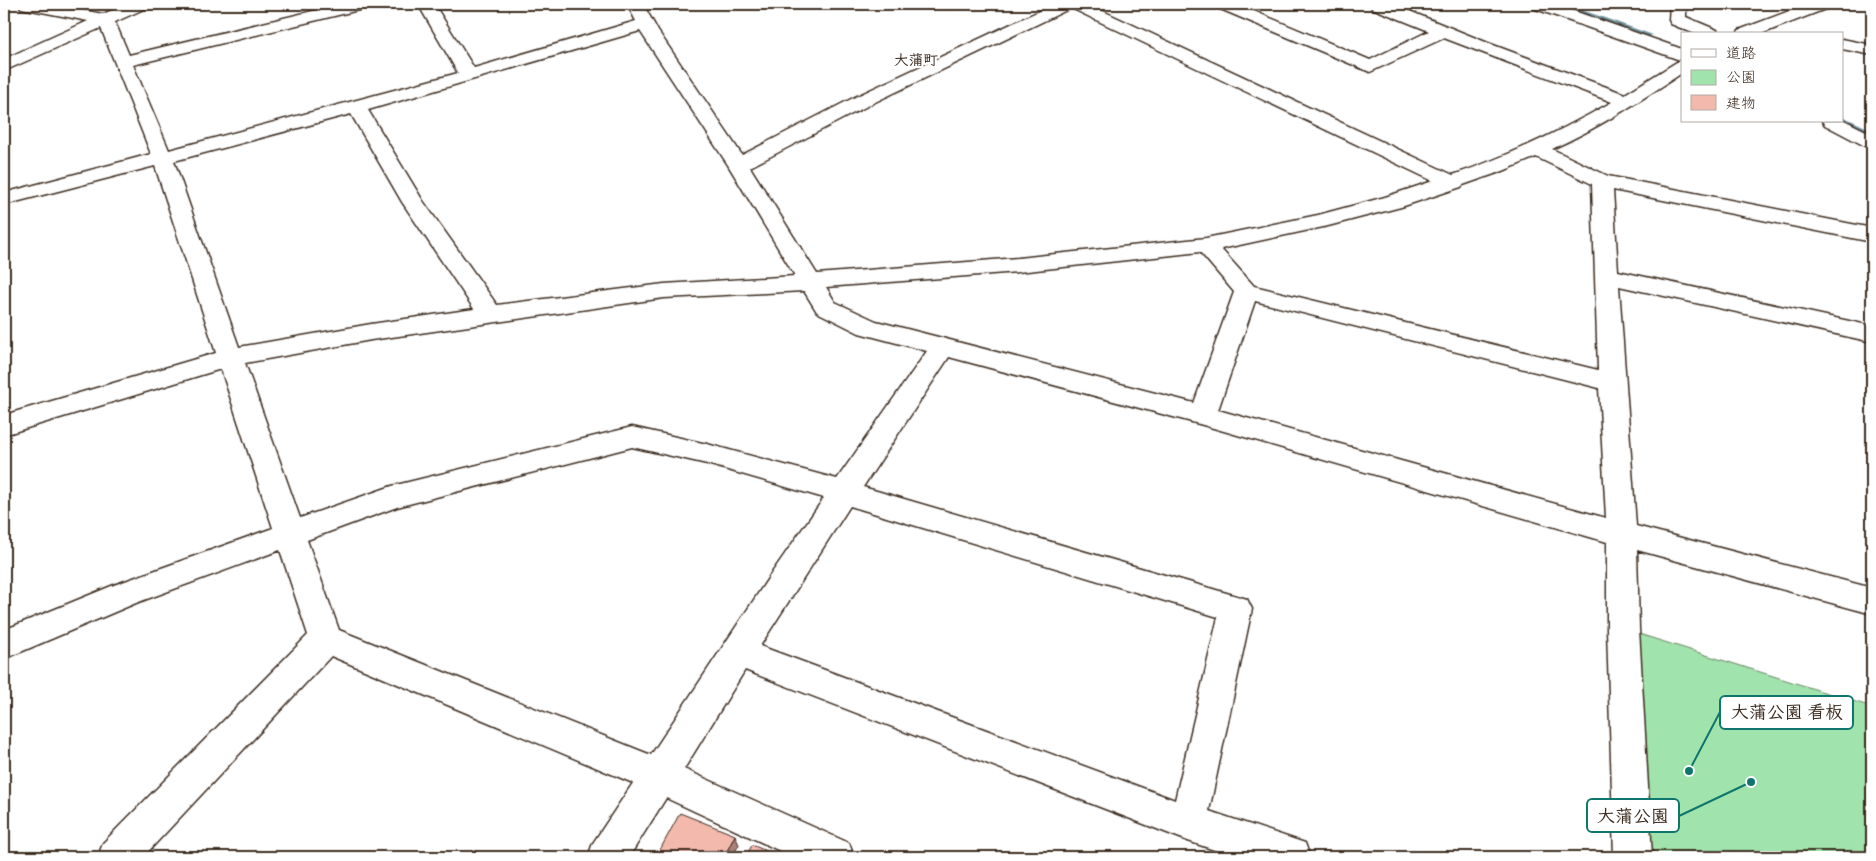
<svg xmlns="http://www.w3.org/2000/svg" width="1876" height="861" viewBox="0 0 1876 861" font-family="Sriracha,'Klee One',sans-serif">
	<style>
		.green { fill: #a1e3ad; stroke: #6e8666 }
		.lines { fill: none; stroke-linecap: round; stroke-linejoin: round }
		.stream { fill: #7295a1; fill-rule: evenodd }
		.minor-casing { stroke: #3b2a1e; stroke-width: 3 }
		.minor { fill: #fff; fill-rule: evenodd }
		.shaded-wall { fill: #aa8279; stroke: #3b2a1e }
		.building { fill: #f3b9ad; stroke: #3b2a1e }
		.labels { text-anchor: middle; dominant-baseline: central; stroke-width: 4.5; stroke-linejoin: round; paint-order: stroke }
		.far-neighbourhood-label { font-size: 15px; font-weight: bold; fill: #3b2a1e; stroke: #fff }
		.leader { fill: none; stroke: #0f766e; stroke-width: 2 }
		.callout-dot { fill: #0f766e; stroke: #fff; stroke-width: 2 }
		.callout { fill: #fff; stroke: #0f766e; stroke-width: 2 }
		.callout-label { font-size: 18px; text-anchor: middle; font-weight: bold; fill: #3b2a1e }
	</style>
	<rect width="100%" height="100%" fill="#fff"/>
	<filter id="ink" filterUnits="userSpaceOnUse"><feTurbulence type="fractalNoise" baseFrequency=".02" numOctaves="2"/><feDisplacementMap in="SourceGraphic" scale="10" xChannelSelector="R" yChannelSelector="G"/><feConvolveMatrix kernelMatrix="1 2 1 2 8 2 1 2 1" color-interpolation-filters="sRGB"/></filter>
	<g filter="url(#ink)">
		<polygon class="green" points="1623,629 1872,707 1872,857 1634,857"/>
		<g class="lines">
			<g class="stream">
				<polygon points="1556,4 1565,4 1653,35 1646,37"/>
				<polygon points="1842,116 1872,130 1872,135 1842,121"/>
			</g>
			<defs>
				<g id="minor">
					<path d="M19,4H50L103,14L127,4H148L146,8L115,22L129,55L342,4H369L367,8L133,65L169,150L458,73L418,4H434L474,68L636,21L627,4H643L658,31L742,155L857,96L1054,4H1088L1453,175C1509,156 1561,131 1612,102L1444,38L1370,72L1218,8L1216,4H1237L1370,60L1429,31L1372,8L1370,4H1392L1488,43L1625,94L1680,60L1533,8L1531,4H1554L1682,49V73C1640,101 1598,128 1552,149L1608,176L1872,228V242L1613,190L1618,271L1872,326V342L1619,286L1636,526L1872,588V614L1637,550L1639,629L1652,857H1614L1607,629V542L1203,425L949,357L863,487L1247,599L1252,609L1209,811L1305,843L1310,857H1235L1188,841L745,670L684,769L849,843L854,857H793L666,798L629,857H588L593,843L633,783L331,656L143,857H98L103,843L308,635L280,550L136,603L4,659V630L114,585L273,528L221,369L4,435V415L216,353L155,166L4,205V193L151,154L101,28L4,71V59L88,21L21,8ZM1071,8L1433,181L1385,197L1318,215L1206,238L1018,258L817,274L750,167L871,104ZM640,31L728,165L795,276L664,284L497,305L423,201L368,110ZM351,114L402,202L474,309L371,324L239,347L174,161ZM1536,157L1592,184L1598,370L1254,286L1221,249L1328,226L1401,207L1461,187L1463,185L1503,171ZM1200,252L1234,292L1194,403L876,321L835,302L826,287L1018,272ZM804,291L817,312L859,333L927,351L837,479L707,444L632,427L392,486L300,518L245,363L371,340L664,298ZM1255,301L1599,388L1606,518L1218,410ZM632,447L707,464L824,498L771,574L651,755L339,630L307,540L397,507ZM850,506L1218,617L1175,800L760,646Z"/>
					<polygon points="1670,4 1686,4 1686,17 1717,30 1719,34 1695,34 1671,24 1669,20"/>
					<polygon points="1808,4 1830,4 1828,8 1761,34 1737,34 1739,30"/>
					<polygon points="1842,39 1872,45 1872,55 1842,49"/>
					<polygon points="1842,119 1872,134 1872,148 1865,146 1825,125 1822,121 1842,121"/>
				</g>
			</defs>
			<use href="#minor" class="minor-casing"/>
			<use href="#minor" class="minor"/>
		</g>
		<polygon class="shaded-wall" points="735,835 739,845 732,857 724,857"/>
		<g class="building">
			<polygon points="680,813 735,835 724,857 656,857"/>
			<polygon points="752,845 781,857 746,857"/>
		</g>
	</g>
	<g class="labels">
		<g class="far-neighbourhood-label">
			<text x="916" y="60">大蒲町</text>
		</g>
	</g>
	<path class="leader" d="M1689 771L1720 712M1751 782L1679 816"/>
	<g class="callout-dot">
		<circle cx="1689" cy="771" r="5"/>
		<circle cx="1751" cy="782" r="5"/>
	</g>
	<g class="callout">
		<rect x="1720" y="696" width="133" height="33" rx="5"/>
		<rect x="1587" y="799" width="92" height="33" rx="5"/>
	</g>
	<g class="callout-label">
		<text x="1787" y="718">大蒲公園 看板</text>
		<text x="1633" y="822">大蒲公園</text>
	</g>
	<rect width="1876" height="861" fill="none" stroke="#fff" stroke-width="20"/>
	<rect x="10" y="10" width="1856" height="841" fill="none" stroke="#3b2a1e" stroke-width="2" filter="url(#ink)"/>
	<rect x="1681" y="32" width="162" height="90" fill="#ffffff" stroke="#b1aaa5"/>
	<rect x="1691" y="49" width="25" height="8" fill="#ffffff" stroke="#b1aaa5"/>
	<text x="1726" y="58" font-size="15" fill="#3b2a1e">道路</text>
	<rect x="1691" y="70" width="25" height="15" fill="#a1e3ad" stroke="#b1aaa5"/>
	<text x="1726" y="82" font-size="15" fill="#3b2a1e">公園</text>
	<rect x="1691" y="95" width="25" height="15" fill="#f3b9ad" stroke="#b1aaa5"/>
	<text x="1726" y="108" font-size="15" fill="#3b2a1e">建物</text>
</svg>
